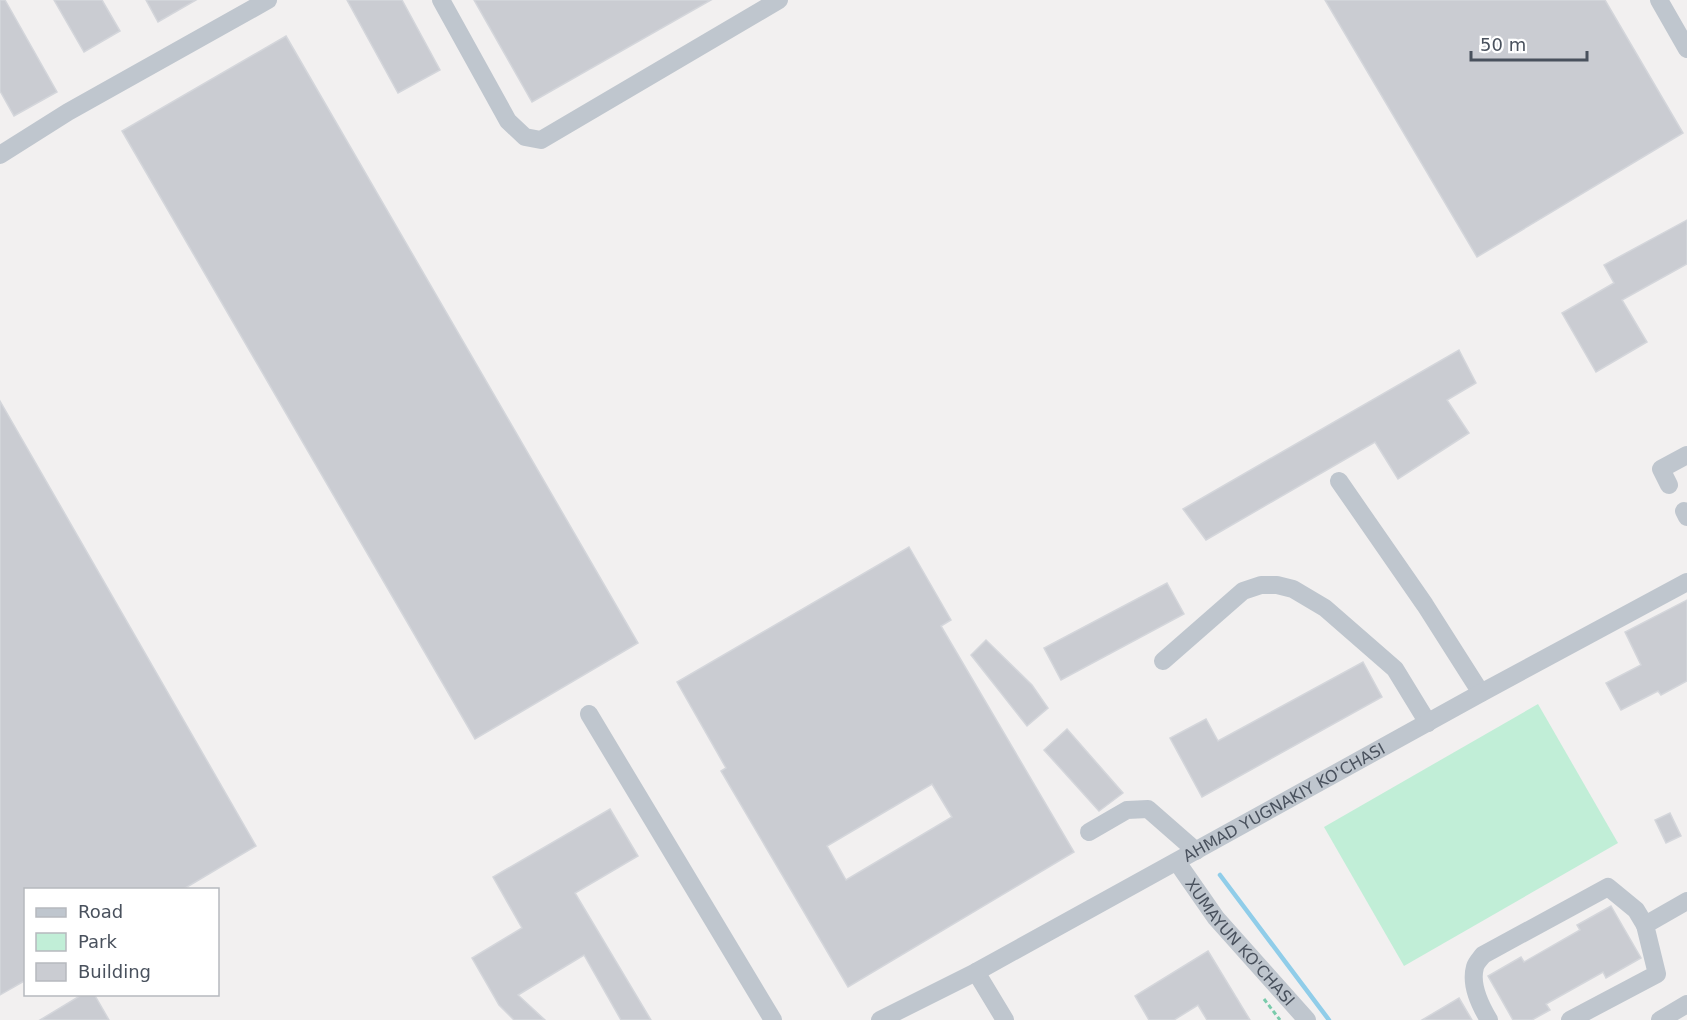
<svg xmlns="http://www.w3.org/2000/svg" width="1687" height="1020" viewBox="0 0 1687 1020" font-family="'DejaVu Sans',sans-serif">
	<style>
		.green { fill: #c1eed7 }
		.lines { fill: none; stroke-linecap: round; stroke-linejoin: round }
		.stream { stroke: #90cde9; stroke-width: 4.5 }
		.building { fill: #caccd2; stroke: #d4d6db; stroke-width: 1.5; fill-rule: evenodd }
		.path { stroke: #7acbab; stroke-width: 3; stroke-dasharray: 4.5 3; stroke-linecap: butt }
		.minor { stroke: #bfc6ce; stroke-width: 18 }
		.labels { text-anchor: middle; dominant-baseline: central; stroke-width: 4.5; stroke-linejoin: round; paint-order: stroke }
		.street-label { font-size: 16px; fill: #49515d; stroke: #fff }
	</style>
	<rect width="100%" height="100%" fill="#f2f0f0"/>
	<polygon class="green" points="1538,704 1618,843 1404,966 1324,827"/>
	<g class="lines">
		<polyline class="stream" points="1220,875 1329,1020"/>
	</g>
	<g class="building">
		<polygon points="0,0 5,0 57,92 14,116 0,91"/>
		<polygon points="54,0 102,0 120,31 84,52"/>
		<polygon points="146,0 196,0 158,22"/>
		<polygon points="347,0 402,0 440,70 398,93"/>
		<polygon points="474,0 711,0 532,102"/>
		<polygon points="1325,0 1605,0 1683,133 1477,257"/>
		<polygon points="286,36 638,643 475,739 122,131"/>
		<polygon points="1687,220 1687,264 1622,300 1647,342 1596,372 1562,313 1614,283 1604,265"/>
		<polygon points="1459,350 1476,383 1447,400 1469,433 1398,479 1375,442 1206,540 1183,509"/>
		<polygon points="0,401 256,846 182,890 26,890 26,980 0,995"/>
		<path d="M909,547L951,620L941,626L1074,852L848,987L721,771L726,768L677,682ZM932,784L952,817L846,880L827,846Z"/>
		<polygon points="1167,583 1184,614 1061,680 1044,648"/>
		<polygon points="1687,600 1687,681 1661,695 1658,691 1621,710 1606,683 1641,665 1625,632"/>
		<polygon points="986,640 1032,685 1048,708 1027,726 971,655"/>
		<polygon points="1363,662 1382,697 1202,797 1170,738 1206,719 1218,741"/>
		<polygon points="1067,729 1123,793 1099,811 1044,750"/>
		<polygon points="610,809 638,856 575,893 651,1020 621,1020 584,955 518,995 545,1020 514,1020 499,1005 472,958 522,928 493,877"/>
		<polygon points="1670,813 1681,836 1666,843 1655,820"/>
		<polygon points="1611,906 1641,958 1606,978 1603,972 1546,1004 1550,1010 1532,1020 1513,1020 1488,976 1521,957 1524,962 1580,930 1577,925"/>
		<polygon points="1208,951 1250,1020 1207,1020 1198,1005 1174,1020 1149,1020 1135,996"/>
		<polygon points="83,994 94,994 109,1020 40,1020"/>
		<polygon points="1459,998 1472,1020 1422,1020"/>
	</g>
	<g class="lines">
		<polyline class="path" points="1264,999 1280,1020"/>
		<g class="minor">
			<polyline points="441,0 508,121 525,137 541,140 779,0"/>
			<polyline points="1659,0 1687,49"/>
			<polyline points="0,155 68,112 268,0"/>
			<polyline points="1339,481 1425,605 1481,693"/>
			<polyline points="1669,485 1661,469 1687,455"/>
			<polyline points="1684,511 1687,517"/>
			<polyline points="1163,661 1243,591 1261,585 1277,585 1293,589 1325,608 1395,669 1428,723"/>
			<polyline points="589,714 773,1020"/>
			<polyline points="1089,832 1127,810 1148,809 1196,851"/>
			<path id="s1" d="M1177,862L1216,918L1307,1020"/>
			<polyline points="976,972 1005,1020"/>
			<path id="s2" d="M880,1020L976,972L1481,693L1687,582"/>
			<path d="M1489,1020C1480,1005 1470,985 1475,967C1476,963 1480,959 1483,955L1608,887L1636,910L1645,925"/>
			<polyline points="1570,1020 1657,974 1645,925 1687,901"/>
			<polyline points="1660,1020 1687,1004"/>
		</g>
	</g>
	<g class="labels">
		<g class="street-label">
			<text stroke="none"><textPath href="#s2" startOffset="459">AHMAD YUGNAKIY KO'CHASI</textPath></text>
			<text stroke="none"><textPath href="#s1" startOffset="102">XUMAYUN KO'CHASI</textPath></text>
		</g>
	</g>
	<rect x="24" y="888" width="195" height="108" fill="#ffffff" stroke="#b6b9be" stroke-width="1.5"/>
	<rect x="36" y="908" width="30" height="9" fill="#bfc6ce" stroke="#b6b9be" stroke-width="1.5"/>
	<text x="78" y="918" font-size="18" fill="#49515d">Road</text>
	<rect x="36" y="933" width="30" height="18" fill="#c1eed7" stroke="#b6b9be" stroke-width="1.5"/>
	<text x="78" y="948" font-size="18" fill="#49515d">Park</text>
	<rect x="36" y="963" width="30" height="18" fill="#caccd2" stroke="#b6b9be" stroke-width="1.5"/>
	<text x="78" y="978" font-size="18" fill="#49515d">Building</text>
	<path d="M1471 51v9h116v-9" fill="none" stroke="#49515d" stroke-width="3"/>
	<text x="1480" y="51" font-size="18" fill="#49515d" stroke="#ffffff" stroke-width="4.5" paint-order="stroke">50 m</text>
</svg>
